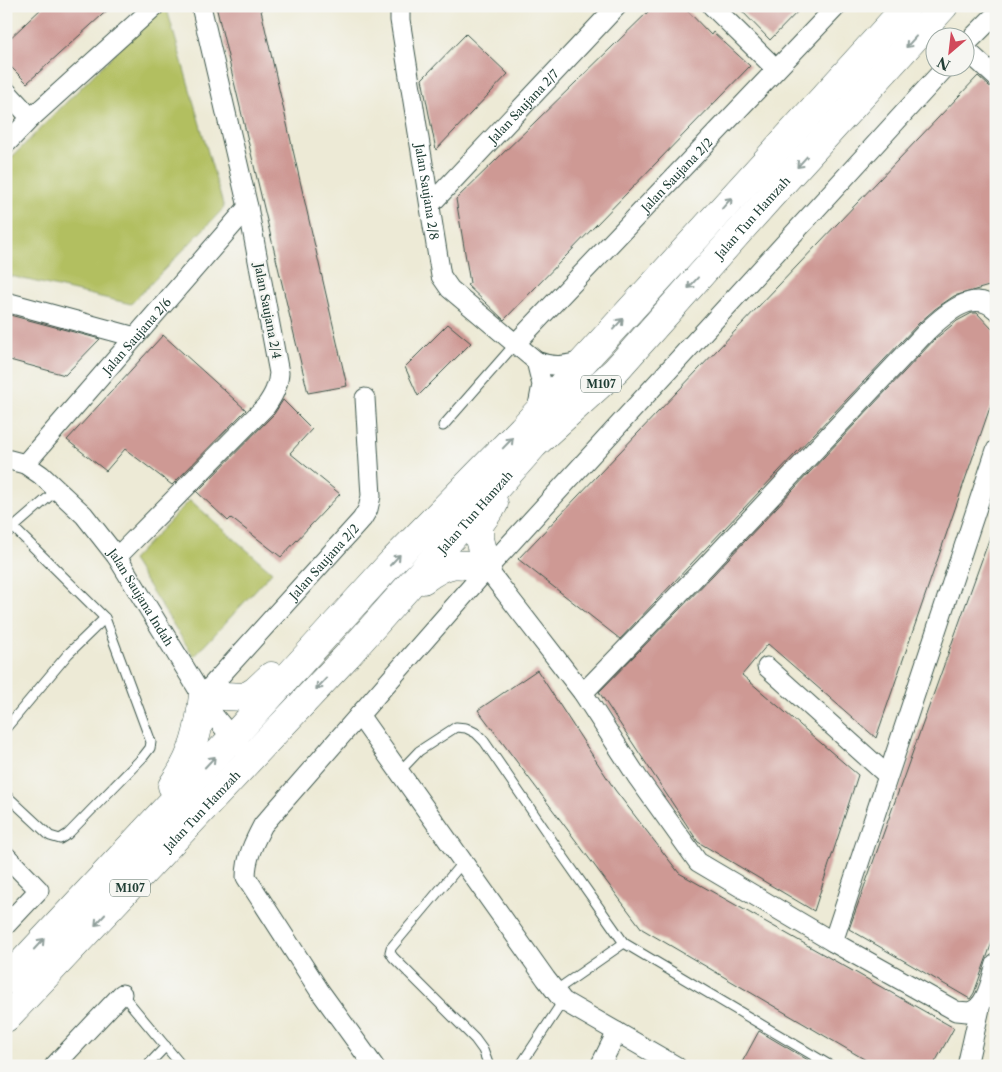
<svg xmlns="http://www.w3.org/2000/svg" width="1002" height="1072" viewBox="0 0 1002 1072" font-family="'Libre Caslon Text',serif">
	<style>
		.green { fill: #b2bf61; stroke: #687e4a }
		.building { fill: #ce9994 }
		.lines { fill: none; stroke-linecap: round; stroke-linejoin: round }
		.lane-casing { stroke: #3e574c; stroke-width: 11 }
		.street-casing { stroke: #3e574c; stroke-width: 21 }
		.primary-casing { stroke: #3e574c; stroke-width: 29 }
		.lane { stroke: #fff; stroke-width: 9 }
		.street { stroke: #fff; stroke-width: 19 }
		.primary { stroke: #fff; stroke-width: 28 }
		.oneway { stroke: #8f9e9a }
		.labels { text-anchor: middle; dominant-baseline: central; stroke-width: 4.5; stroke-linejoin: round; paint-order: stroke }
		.shield { fill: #f6f6f2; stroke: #60746d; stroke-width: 1 }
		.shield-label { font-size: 11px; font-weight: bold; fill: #1f3d34 }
		.street-label { font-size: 12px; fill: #1f3d34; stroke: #f6f6f2 }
	</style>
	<rect width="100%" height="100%" fill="#f6f6f2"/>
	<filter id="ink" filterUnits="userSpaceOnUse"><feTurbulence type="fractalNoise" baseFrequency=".02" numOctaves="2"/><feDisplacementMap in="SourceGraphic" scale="10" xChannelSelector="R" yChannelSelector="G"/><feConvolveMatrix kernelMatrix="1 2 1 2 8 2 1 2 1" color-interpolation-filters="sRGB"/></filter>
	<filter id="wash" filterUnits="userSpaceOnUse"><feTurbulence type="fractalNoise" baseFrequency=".0096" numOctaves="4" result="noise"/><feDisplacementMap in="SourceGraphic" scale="20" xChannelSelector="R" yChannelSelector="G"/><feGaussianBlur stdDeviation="1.12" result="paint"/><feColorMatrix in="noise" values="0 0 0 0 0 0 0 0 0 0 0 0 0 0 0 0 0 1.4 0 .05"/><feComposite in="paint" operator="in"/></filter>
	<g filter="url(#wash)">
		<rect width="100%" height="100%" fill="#edead6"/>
		<g class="green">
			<polygon points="162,6 166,6 224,208 131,304 6,275 6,163"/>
			<polygon points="190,500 272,572 194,657 132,560"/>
		</g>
		<g id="blocks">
			<g class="building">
				<polygon points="44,6 112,6 27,83 6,62 6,42"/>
				<polygon points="216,6 260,6 347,386 308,393"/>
				<polygon points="654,6 683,6 711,35 713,32 750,66 504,320 467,285 470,283 456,199"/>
				<polygon points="737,6 803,6 770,40"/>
				<polygon points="466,34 508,74 436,150 422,79"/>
				<polygon points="978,76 989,86 996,88 996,284 954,296 935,309 919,323 620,639 518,559"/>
				<polygon points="972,313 977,313 993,330 996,347 996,390 876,738 768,644 742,675 858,775 814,911 698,842 599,692 713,575 935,339 957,321"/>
				<polygon points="6,314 100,339 65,375 6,359"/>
				<polygon points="448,324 471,343 418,396 405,367"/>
				<polygon points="163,335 246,410 172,485 125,449 106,471 67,440"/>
				<polygon points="283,400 312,429 290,453 340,494 281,557 231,518 228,521 197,492 274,414"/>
				<polygon points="994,526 996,526 996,931 974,993 970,999 849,929"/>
				<polygon points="537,670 615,790 679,873 954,1028 933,1066 876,1066 642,929 478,710"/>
				<polygon points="759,1031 818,1066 740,1066"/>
			</g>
		</g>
	</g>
	<g filter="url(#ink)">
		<use href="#blocks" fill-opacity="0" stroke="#3e574c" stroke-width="1"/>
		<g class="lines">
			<defs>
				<g id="lane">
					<polyline points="443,426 515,344"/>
					<polyline points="6,534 58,489"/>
					<polyline points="6,728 68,654 105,618"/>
					<polyline points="400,771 419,751 456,727 466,728 476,733 484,741 560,852 624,943 831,1066"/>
					<polyline points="6,795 50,836 60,839 68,834 143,757 150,748 151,742 105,618 13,527"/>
					<polyline points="463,862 391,948 390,952 393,957 475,1039 483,1050 489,1066"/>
					<polyline points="555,991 624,943"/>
					<polyline points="122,994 182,1066"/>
					<polyline points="147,1066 166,1046"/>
					<polyline points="520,1066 563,1001"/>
				</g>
				<g id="street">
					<path id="s1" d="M400,6V20L441,276L450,289L536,361C553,368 567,366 584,360"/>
					<polyline points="712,6 776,69"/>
					<polyline points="964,46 996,14"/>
					<polyline points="964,48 996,77"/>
					<polyline points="6,91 31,118"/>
					<polyline points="6,144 31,118 155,6"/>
					<path id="s2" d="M430,205L617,6"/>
					<polyline points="6,302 135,337"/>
					<path id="s3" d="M515,344L837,6"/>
					<polyline points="536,361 542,385 537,411"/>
					<path id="s4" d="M6,459L25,464L41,475L84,515L117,557L215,717L232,738L241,746"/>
					<path id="s5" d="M25,464L248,207"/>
					<path d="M117,557L266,406C273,396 278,387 279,373L248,207L201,6"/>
					<path d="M487,569L583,693L638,778L698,862L833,942L956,1011C960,1011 965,1012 969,1012C987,1008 991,979 996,964"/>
					<polyline points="767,667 887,775"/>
					<path d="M583,693L705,567L927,331C944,315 974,287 996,310"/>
					<path id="s6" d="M203,695L362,519L368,509L371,496L365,398"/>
					<polyline points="359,715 546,979 563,1001 676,1066"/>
					<polyline points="6,856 39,890 6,925"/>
					<polyline points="833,942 996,450"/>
					<polyline points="54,1066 122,994"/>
					<path d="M374,1066L319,990L246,877C246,858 254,842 263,825L487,569L945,68"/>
					<polyline points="600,1066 617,1032"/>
					<polyline points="967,1066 981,1004"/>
				</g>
				<g id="primary">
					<path d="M423,580C449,561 456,562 487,569L479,539V525L494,504"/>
					<path d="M172,786C194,755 199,731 203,695L245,697L255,691L271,676"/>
					<polyline points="6,980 232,738 394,560 522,429 907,6"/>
					<path id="s7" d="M6,1018L347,656L534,445L616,370L770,197L944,6"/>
				</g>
			</defs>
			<use href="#lane" class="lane-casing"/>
			<use href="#street" class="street-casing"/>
			<use href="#primary" class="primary-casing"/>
			<use href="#lane" class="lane"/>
			<use href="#street" class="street"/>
			<use href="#primary" class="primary"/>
		</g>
		<defs><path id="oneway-shaft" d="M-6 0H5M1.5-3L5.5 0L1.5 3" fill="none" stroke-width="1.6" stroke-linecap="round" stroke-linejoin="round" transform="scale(1.25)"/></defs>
		<g class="oneway">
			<use href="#oneway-shaft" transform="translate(911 42) rotate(132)"/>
			<use href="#oneway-shaft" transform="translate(802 162) rotate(132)"/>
			<use href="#oneway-shaft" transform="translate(727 203) rotate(-48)"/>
			<use href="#oneway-shaft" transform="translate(693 283) rotate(132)"/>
			<use href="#oneway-shaft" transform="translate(618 324) rotate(-48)"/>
			<use href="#oneway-shaft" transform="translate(508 443) rotate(-46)"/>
			<use href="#oneway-shaft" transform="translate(395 560) rotate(-47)"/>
			<use href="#oneway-shaft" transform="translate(321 684) rotate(133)"/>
			<use href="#oneway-shaft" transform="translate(210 762) rotate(-47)"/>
			<use href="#oneway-shaft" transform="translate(100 920) rotate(133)"/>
			<use href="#oneway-shaft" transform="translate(39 944) rotate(-47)"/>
		</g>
	</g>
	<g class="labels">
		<g class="shield">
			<rect x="581" y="375.5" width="40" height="17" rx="4"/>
			<rect x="110" y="879.5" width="40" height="17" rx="4"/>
		</g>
		<g class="shield-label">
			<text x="601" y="384">M107</text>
			<text x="130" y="888">M107</text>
		</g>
		<g class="street-label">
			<text stroke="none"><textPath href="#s2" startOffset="136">Jalan Saujana 2/7</textPath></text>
			<text stroke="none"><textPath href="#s3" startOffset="234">Jalan Saujana 2/2</textPath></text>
			<text stroke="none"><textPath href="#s1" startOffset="188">Jalan Saujana 2/8</textPath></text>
			<text stroke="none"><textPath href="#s7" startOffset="1095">Jalan Tun Hamzah</textPath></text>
			<text transform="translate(268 311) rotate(79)">Jalan Saujana 2/4</text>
			<text stroke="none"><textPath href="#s5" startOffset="170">Jalan Saujana 2/6</textPath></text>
			<text stroke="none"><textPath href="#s7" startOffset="690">Jalan Tun Hamzah</textPath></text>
			<text stroke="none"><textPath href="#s6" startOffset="180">Jalan Saujana 2/2</textPath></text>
			<text stroke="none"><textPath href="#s4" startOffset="198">Jalan Saujana Indah</textPath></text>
			<text stroke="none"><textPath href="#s7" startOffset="285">Jalan Tun Hamzah</textPath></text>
		</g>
	</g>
	<rect width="1002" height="1072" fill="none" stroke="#f6f6f2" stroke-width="25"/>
	<g transform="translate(950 52) rotate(208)"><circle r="24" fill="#f6f6f2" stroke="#a0aca6"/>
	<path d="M0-4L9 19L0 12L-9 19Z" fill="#d1495b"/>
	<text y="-8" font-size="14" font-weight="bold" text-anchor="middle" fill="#1f3d34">N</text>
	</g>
</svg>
